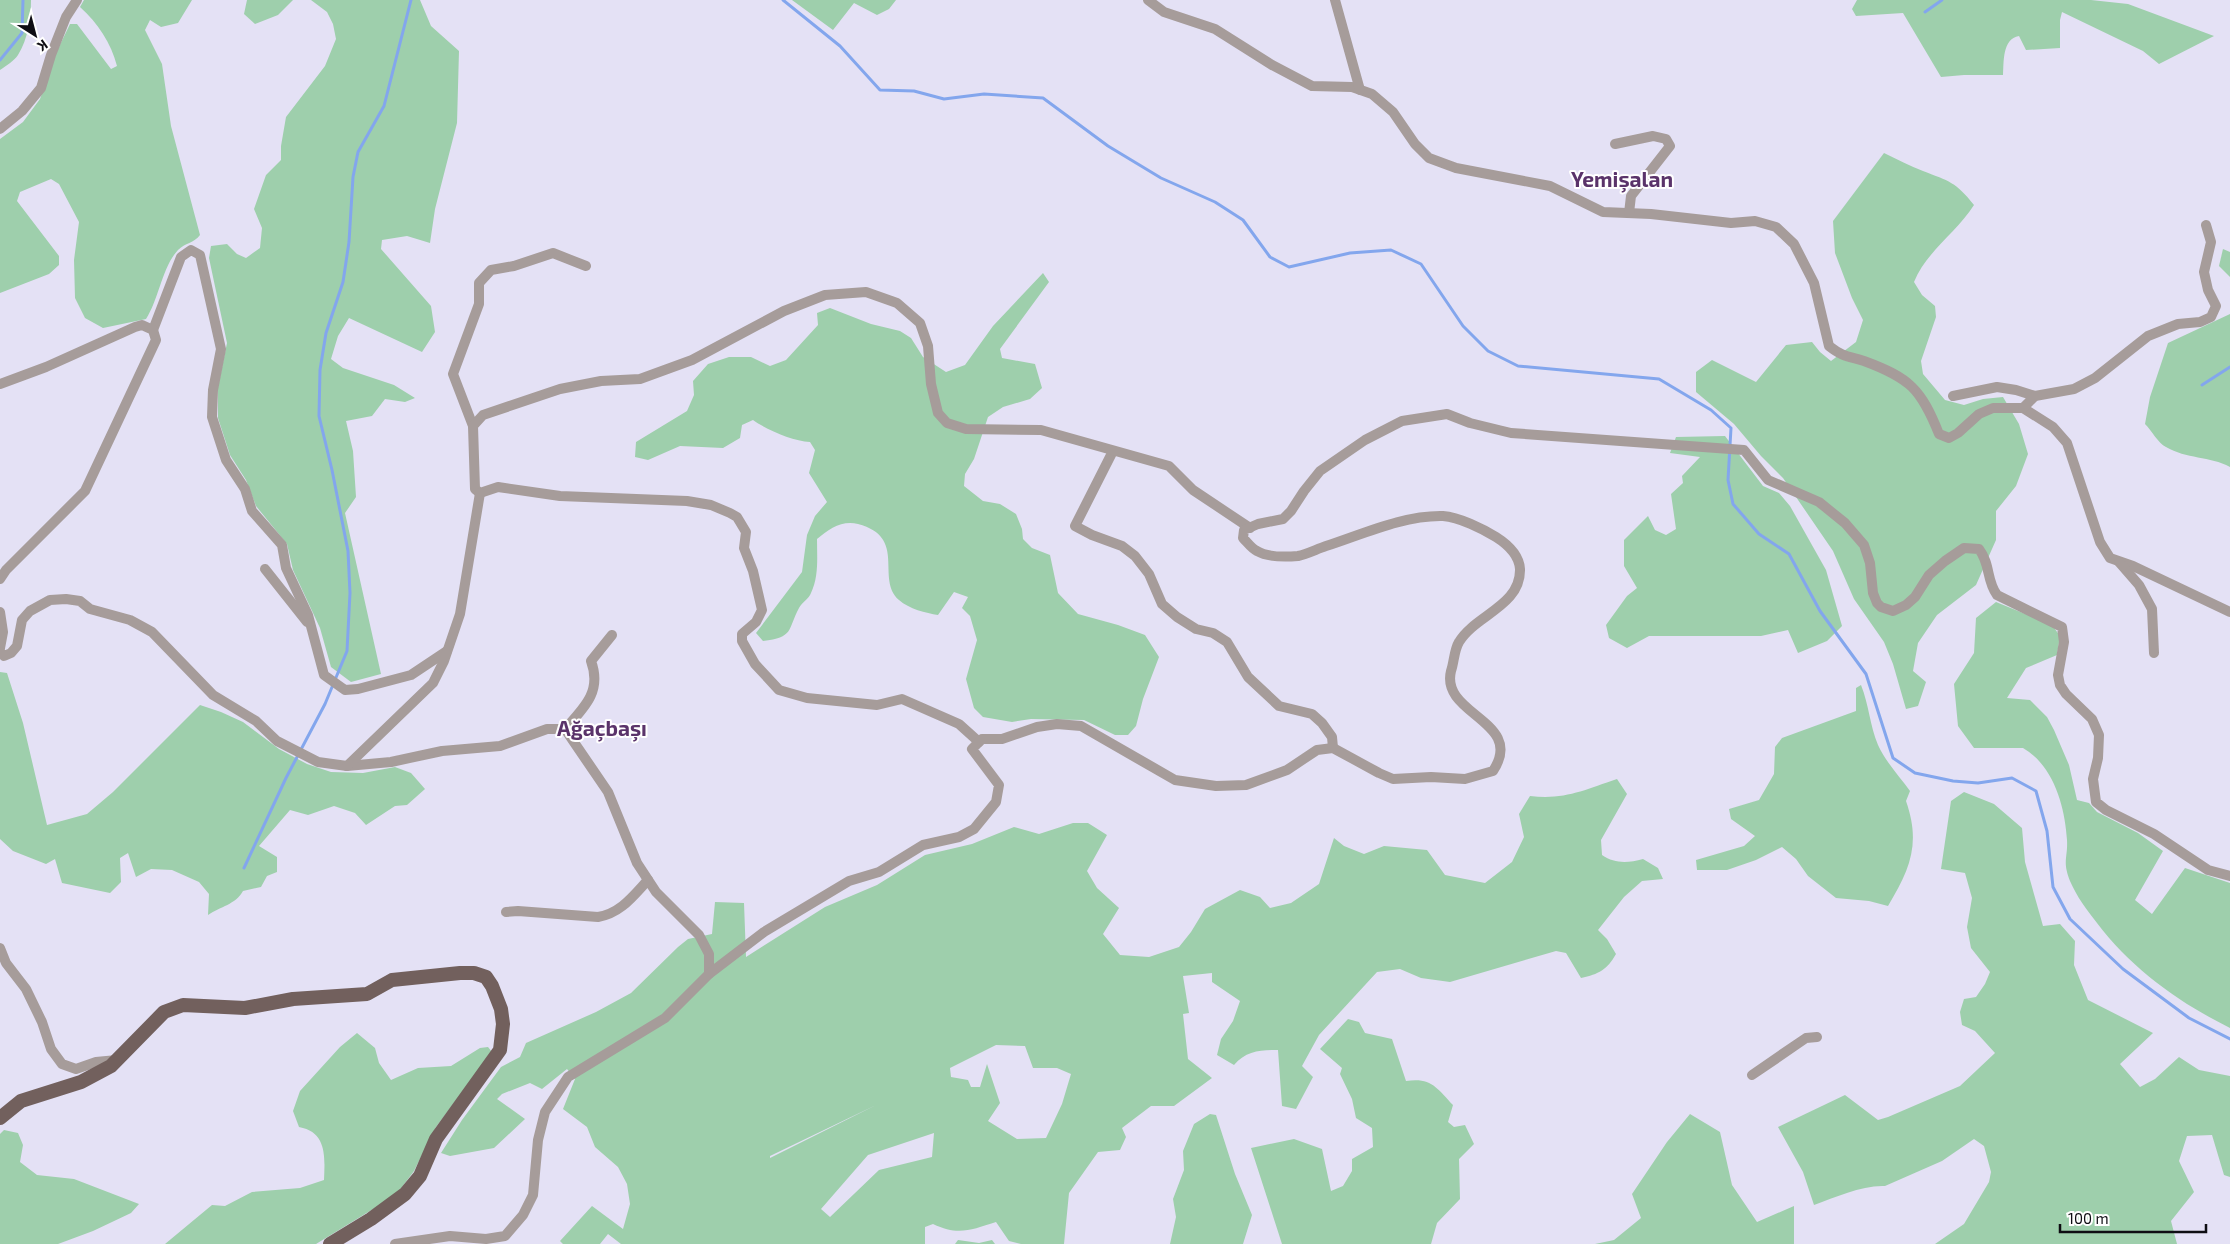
<svg xmlns="http://www.w3.org/2000/svg" width="2230" height="1244" viewBox="0 0 2230 1244" font-family="'Exo 2',sans-serif">
	<style>
		.green { fill: #9ecfac; fill-rule: evenodd }
		.lines { fill: none; stroke-linecap: round; stroke-linejoin: round }
		.stream { stroke: #83a6ed; stroke-width: 3 }
		.minor { stroke: #a69c9a; stroke-width: 10 }
		.major { stroke: #72605d; stroke-width: 14 }
		.labels { text-anchor: middle; dominant-baseline: central; stroke-width: 4; stroke-linejoin: round; paint-order: stroke }
		.quarter-label { font-size: 21px; font-weight: bold; fill: #5a336a; stroke: #fff }
	</style>
	<rect width="100%" height="100%" fill="#e4e1f5"/>
	<g class="green">
		<path d="M0,0H31C31,18 28,39 18,55C14,61 6,66 0,70Z"/>
		<path d="M84,0H192L178,23L161,27L150,20L145,30L162,64L171,126L200,235C194,243 185,243 178,250C162,267 159,299 146,319L103,328L85,318L75,298L74,260L79,222L59,184L51,179L20,192L17,201L59,256V265L49,274L0,293V139L23,122L40,99L56,53L70,24H77L111,69L117,66C111,43 98,23 80,7Z"/>
		<polygon points="247,0 293,0 278,15 255,24 244,14"/>
		<polygon points="311,0 420,0 431,26 459,51 457,123 435,209 430,243 407,236 382,240 381,249 431,306 435,332 422,352 349,318 338,336 331,359 343,368 394,385 415,398 405,402 385,399 372,416 346,421 353,451 356,497 345,513 381,674 351,682 331,667 320,628 293,570 287,544 256,506 246,480 230,455 218,418 218,387 227,343 209,258 211,246 227,244 237,254 246,258 260,248 262,228 254,209 266,175 281,160 281,146 286,117 325,66 336,39 333,24 327,12"/>
		<polygon points="792,0 896,0 889,9 877,15 854,3 833,30"/>
		<path d="M1857,0H2091L2128,4L2214,36L2159,64L2143,51L2062,12L2060,20V48L2026,50L2019,36C2002,39 2004,62 2003,75H1964L1941,77L1903,13L1856,16L1852,9Z"/>
		<path d="M1884,153C1897,159 1910,166 1923,171C1949,181 1956,182 1974,205C1957,232 1926,252 1914,282L1922,295L1935,306L1936,317L1921,361L1923,374L1945,400L1964,405L1983,399L2003,397L2019,424L2028,454L2016,486L1996,511V540L1976,585L1937,615L1918,643L1913,671L1926,682L1918,706L1906,709L1893,664L1884,642L1854,599L1833,551L1783,478L1761,456L1734,424L1696,392V372L1712,360L1756,382L1786,345L1812,342L1820,352L1831,361L1856,342L1863,320L1852,298L1835,253L1833,221Z"/>
		<polygon points="2223,249 2230,252 2230,277 2219,266"/>
		<path d="M1043,273L1049,282L1000,349L1002,358L1035,364L1042,388L1030,399L1003,407L988,417L974,459L965,474L964,486L983,501L1000,504L1016,514L1022,529L1023,539L1032,548L1050,555L1058,593L1078,614L1118,625L1145,635L1159,657L1143,699L1136,726L1128,735H1115L1084,720L1031,719L1012,722L983,717L974,708L966,679L977,640L970,616L962,608L968,597L954,592L938,615C926,613 909,609 899,600C875,579 908,537 858,524C842,520 829,529 817,539C817,558 819,576 811,593C809,599 802,602 799,608C787,631 794,637 763,641L756,633L802,572L807,535L815,516L827,502L809,473L815,450L810,442C793,441 767,430 753,420L742,425L740,438L723,448L680,446L648,460L635,457L636,442L687,411L694,395L693,381L708,364L729,357H751L770,366L786,360L818,325L817,313L830,308L871,324L900,331L911,338L923,357L946,372L965,365L993,326Z"/>
		<path d="M2230,314V467C2210,456 2186,459 2166,447C2158,443 2152,431 2145,424L2150,397L2168,343Z"/>
		<polygon points="1725,436 1763,486 1779,493 1790,506 1826,570 1842,626 1827,641 1798,653 1788,630 1761,636 1649,636 1627,648 1609,638 1606,625 1627,596 1637,588 1624,566 1624,540 1648,516 1655,530 1666,535 1676,529 1671,494 1683,483 1682,476 1700,457 1670,453 1676,437"/>
		<path d="M1996,602L2052,625L2060,636L2057,655L2026,668L2007,698L2030,700L2047,717L2054,730L2069,765L2077,800L2089,803L2097,812L2138,833L2163,851L2135,900L2152,914L2185,868L2230,883V1028C2178,1002 2132,969 2097,923C2086,909 2077,897 2070,881C2062,861 2068,858 2067,840C2065,807 2054,766 2023,748H1974L1958,726L1954,684L1974,653L1976,618Z"/>
		<path d="M0,672L7,673L23,723L47,825L87,814L113,792L200,705L221,712L243,722L279,749L307,764L331,772L363,773L395,767L411,773L425,789L407,805L395,806L366,825L355,813L334,806L308,815L290,810L259,846L277,857V872L267,876L261,887L243,891C235,905 221,906 208,915L209,894L199,882L172,870L151,869L136,877L128,853L120,858L121,882L110,893L62,883L55,859L46,864L13,851L0,839Z"/>
		<path d="M1861,685C1869,705 1870,726 1878,745C1885,761 1900,777 1910,791L1906,801C1921,844 1910,869 1888,906L1869,901L1836,898L1808,876L1796,859L1782,847L1756,860L1727,870H1697L1696,860L1744,846L1755,836L1731,819L1729,809L1759,800L1774,774L1775,747L1782,738L1856,711V688Z"/>
		<path d="M1617,779L1627,794L1601,840L1602,855C1615,864 1628,863 1643,859L1658,868L1663,879L1642,881L1624,897L1598,930L1607,939L1616,954C1607,970 1599,974 1581,978L1566,953L1556,951L1450,982L1421,978L1400,969L1377,972L1319,1035L1302,1066L1313,1077L1296,1109L1282,1106L1278,1050C1260,1050 1246,1051 1234,1065L1217,1055L1221,1039L1233,1021L1240,1001L1212,982V973L1183,976L1189,1013L1183,1014L1188,1059L1212,1078L1174,1106H1151L1122,1128L1126,1137L1120,1150L1098,1152L1069,1193L1064,1244H1021L1009,1241L996,1222C971,1230 958,1236 933,1224L925,1227V1244H621L608,1234L600,1244H563L560,1241L592,1206L623,1229L630,1204L627,1184L618,1167L595,1147L587,1127L563,1109L575,1079L567,1069L542,1089L530,1083L502,1094L497,1099L525,1119L494,1148L450,1156L441,1153L462,1120L501,1067L520,1057L526,1043L596,1012L631,993L678,947L688,939L712,934L715,902L744,903L746,957L825,907L877,885L925,855L972,844L1014,827L1039,834L1073,823H1088L1107,835L1087,871L1097,888L1119,908L1103,934L1120,955L1149,957L1179,947L1191,932L1205,909L1240,890L1260,897L1270,908L1291,903L1319,884L1334,838L1344,846L1364,854L1384,846L1427,850L1445,875L1485,883L1512,862L1524,837L1519,814L1530,796C1565,800 1584,790 1617,779ZM996,1045L1025,1046L1033,1068H1057L1071,1074L1062,1104L1046,1138L1017,1139L988,1121L1000,1103L987,1064L980,1087H971L968,1080L951,1077L950,1068ZM876,1105L770,1158V1156ZM934,1133L932,1157L879,1170L830,1217L821,1209L868,1155Z"/>
		<path d="M1964,792L1994,804L2022,828L2025,862L2043,926L2060,924L2075,941L2074,965L2088,1000L2153,1033L2120,1064L2140,1087L2155,1079L2179,1057L2199,1070L2230,1076V1177L2224,1175L2212,1135L2187,1136L2179,1161L2194,1192L2171,1221L2177,1244H1935L1964,1224L1989,1182L1991,1172L1984,1146L1974,1139L1942,1161L1885,1186C1862,1185 1836,1197 1814,1205L1803,1172L1778,1127L1845,1095L1878,1120L1888,1117L1960,1086L1995,1053L1975,1031L1962,1025L1960,1012L1964,999L1976,997L1985,984L1990,972L1971,948L1967,927L1972,898L1965,873L1941,869L1951,801Z"/>
		<path d="M1348,1019L1359,1022L1365,1033L1392,1039L1406,1081C1431,1077 1437,1088 1453,1105L1448,1122L1454,1127L1465,1125L1474,1144L1459,1159L1460,1199L1437,1223L1431,1244H1282L1251,1148L1294,1139L1322,1149L1331,1191L1343,1186L1352,1171V1159L1373,1147L1372,1128L1356,1118L1352,1099L1340,1074L1342,1068L1320,1049Z"/>
		<path d="M357,1033L375,1048L379,1063L391,1080L418,1068L451,1066L480,1048L488,1047L492,1052L436,1127L414,1171L396,1195L316,1244H165L212,1205L225,1206L252,1192L300,1188L324,1180C325,1157 327,1132 299,1127L293,1111L300,1091L340,1047Z"/>
		<polygon points="1210,1114 1216,1115 1235,1174 1252,1215 1243,1244 1170,1244 1176,1217 1173,1199 1184,1170 1183,1151 1194,1124"/>
		<polygon points="1690,1114 1720,1132 1732,1185 1757,1222 1794,1206 1794,1244 1595,1244 1614,1240 1641,1218 1632,1194 1667,1142"/>
		<polygon points="4,1130 18,1133 23,1145 20,1162 37,1175 74,1179 139,1204 131,1213 93,1231 58,1244 0,1244 0,1134"/>
		<polygon points="958,1240 979,1243 992,1240 995,1244 955,1244"/>
	</g>
	<g class="lines">
		<g class="stream">
			<polyline points="783,0 840,46 880,90 914,91 944,99 984,94 1043,98 1108,146 1161,178 1215,202 1243,220 1270,257 1289,267 1350,253 1391,250 1421,264 1463,326 1488,351 1518,366 1659,379 1711,410 1731,428 1728,480 1733,504 1759,534 1789,554 1820,611 1866,674 1893,758 1915,773 1953,781 1978,783 2012,778 2036,791 2047,831 2053,887 2070,919 2123,969 2189,1018 2230,1039"/>
			<polyline points="1925,12 1942,0"/>
			<polyline points="0,60 22,33 23,0"/>
			<polyline points="2202,385 2230,367"/>
			<polyline points="244,868 286,778 325,704 347,651 350,593 348,551 332,470 319,416 320,370 326,333 343,282 349,242 353,177 358,152 384,106 411,0"/>
		</g>
		<g class="minor">
			<path d="M1148,0L1164,12L1215,29L1272,65L1312,86L1352,87L1372,94L1393,112L1415,144L1429,158L1456,168L1550,186L1603,212L1651,214L1731,223L1755,221L1776,227L1794,244L1814,283L1829,346C1843,357 1848,356 1864,361C1910,378 1921,389 1939,434L1949,438L1958,433L1979,414L1993,408H2023L2053,427L2067,443L2100,542L2110,558L2133,566L2230,612"/>
			<polyline points="1335,0 1360,90"/>
			<polyline points="0,129 22,111 41,88 51,55 66,17 77,0"/>
			<polyline points="1615,144 1653,136 1666,139 1670,146 1631,196 1629,213"/>
			<polyline points="153,330 181,257 191,250 200,255 221,349 213,390 212,417 226,460 245,489 252,511 282,545 286,568 308,615 324,675 345,690 358,689 411,675 447,651"/>
			<polyline points="0,384 46,367 135,327 142,325 153,330 156,340 85,491 6,570 0,579"/>
			<polyline points="1953,396 1997,387 2016,390 2035,396"/>
			<polyline points="2023,408 2035,396 2074,389 2095,378 2148,336 2178,324 2200,322 2211,317 2216,306 2208,290 2204,272 2211,242 2206,225"/>
			<polyline points="473,426 453,374 479,304 479,283 491,270 514,266 553,253 586,266"/>
			<polyline points="1113,451 1075,526 1092,535 1122,546 1135,556 1149,574 1162,604 1177,617 1196,629 1213,633 1227,642 1248,677 1279,706 1312,714 1322,723 1332,737 1333,748"/>
			<polyline points="2119,562 2139,585 2152,609 2154,653"/>
			<polyline points="265,569 307,622"/>
			<polyline points="0,612 3,632 0,648"/>
			<path d="M0,652L4,656L11,653L17,646L22,620L30,611L50,600L66,599L80,601L90,609L130,620L152,632L213,695L256,721L277,741L318,762L347,766L391,762L442,751L500,746L547,729H565C585,707 602,691 591,661L612,635"/>
			<polyline points="565,729 608,792 637,863 656,892 699,935 709,954 709,974"/>
			<polyline points="979,742 959,724 902,699 877,705 807,698 779,690 755,664 742,641 742,634 756,622 762,610 753,571 744,548 746,532 737,517 730,513 711,505 687,501 560,496 498,487 480,493 475,489 473,426 483,415 560,389 601,381 640,379 692,360 784,311 825,295 866,292 897,303 920,323 928,346 931,384 938,413 947,423 966,429 1041,430 1169,466 1193,490 1250,528"/>
			<polyline points="347,766 433,683 444,661 460,614 480,493"/>
			<path d="M506,912L518,911L598,917C621,913 633,896 648,880"/>
			<polyline points="0,948 6,963 26,989 42,1022 51,1049 62,1064 76,1069 96,1062 117,1060"/>
			<polyline points="1752,1075 1806,1038 1817,1037"/>
			<path d="M395,1244L450,1236L486,1239L505,1236L523,1215L533,1195L538,1140L545,1112L568,1077L665,1018L709,974L764,932L849,881L879,872L923,845L959,837L974,829L996,802L999,785L972,749L982,739H1002L1037,727L1057,724L1081,726L1175,780L1216,786L1246,785L1287,770L1317,750L1333,748L1379,773L1393,779L1431,777L1465,779L1493,771C1526,721 1440,715 1451,671C1454,663 1454,650 1459,642C1475,615 1521,606 1520,569C1519,554 1507,544 1496,537C1483,529 1459,517 1443,516C1404,515 1363,534 1326,546C1317,549 1307,554 1298,556C1286,557 1267,557 1257,551C1252,549 1247,542 1243,538L1244,530L1258,524L1283,519L1291,511L1304,491L1320,471L1365,440L1402,421L1447,414L1470,423L1511,433L1744,450L1768,480L1819,502L1845,523L1864,545L1870,563L1873,593L1877,603L1881,607L1893,611L1906,605L1915,597L1929,575L1945,561L1964,548L1979,549C1991,565 1986,580 1997,595L2062,627L2064,642L2058,675L2060,685L2066,694L2092,719L2099,735L2098,758L2093,779L2096,802L2106,810L2154,834L2208,870L2230,876"/>
		</g>
		<polyline class="major" points="0,1118 21,1101 81,1082 111,1066 164,1012 183,1005 245,1008 293,999 367,994 392,980 460,973 474,973 486,977 492,986 501,1009 503,1024 500,1050 436,1139 420,1176 405,1194 371,1219 330,1244"/>
	</g>
	<g class="labels">
		<g class="quarter-label">
			<text x="1622" y="178">Yemişalan</text>
			<text x="602" y="727">Ağaçbaşı</text>
		</g>
	</g>
	<g transform="translate(35 35) rotate(144)" stroke="#ffffff" stroke-width="4" paint-order="stroke">
	<path d="M0-4L9 19L0 12L-9 19Z" fill="#0e0d13"/>
	<text y="-8" font-size="14" font-weight="bold" text-anchor="middle" fill="#0e0d13">K</text>
	</g>
	<path d="M2060 1224v8h146v-8" fill="none" stroke="#0e0d13" stroke-width="2.5"/>
	<text x="2068" y="1224" font-size="15" fill="#0e0d13" stroke="#ffffff" stroke-width="4" paint-order="stroke">100 m</text>
</svg>
